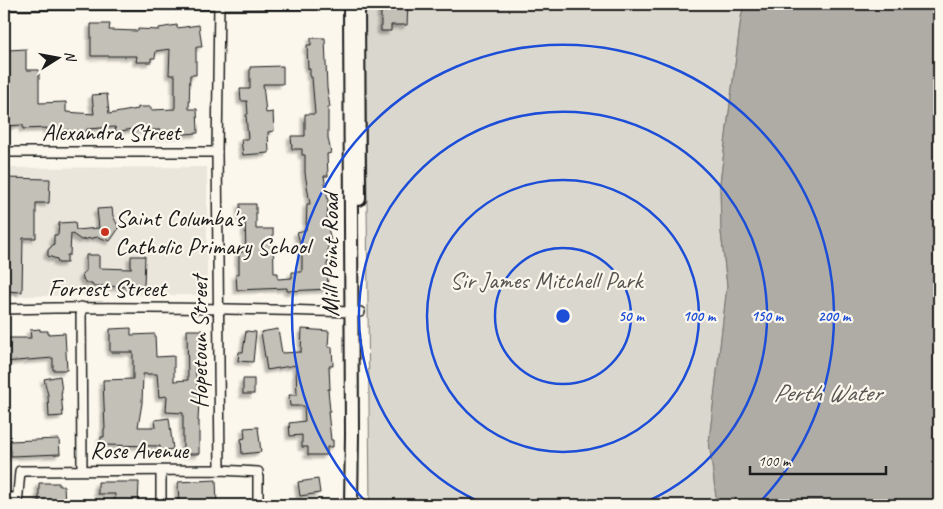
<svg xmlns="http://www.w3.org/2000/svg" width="943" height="509" viewBox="0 0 943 509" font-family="Caveat,sans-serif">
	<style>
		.built { fill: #eae6dc }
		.green { fill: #dad7ce; stroke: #7b7a75 }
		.water { fill: #afaca5; stroke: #74726e }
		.building { fill: #c3c0b8; stroke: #1c1c1c; filter: url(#shadow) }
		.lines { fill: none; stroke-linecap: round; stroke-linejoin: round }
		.minor-casing { stroke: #1c1c1c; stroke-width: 12 }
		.secondary-casing { stroke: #1c1c1c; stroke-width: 16 }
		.minor { stroke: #fbf7ec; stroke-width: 9 }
		.secondary { stroke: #fbf7ec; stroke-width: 12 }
		.ring { fill: none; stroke: #1d4ed8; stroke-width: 2.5 }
		.poi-dot { fill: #c8321e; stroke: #fbf7ec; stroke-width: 2 }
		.labels { text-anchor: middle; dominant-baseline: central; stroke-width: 4.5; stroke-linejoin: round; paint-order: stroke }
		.street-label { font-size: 24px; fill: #1c1c1c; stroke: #fbf7ec }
		.poi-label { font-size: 24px; fill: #1c1c1c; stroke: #fbf7ec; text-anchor: start }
		.park-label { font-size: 24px; fill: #555451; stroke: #fbf7ec }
		.water-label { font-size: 25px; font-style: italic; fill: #575653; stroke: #fbf7ec }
		.centre { fill: #1d4ed8; stroke: #fbf7ec; stroke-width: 2.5 }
		.ring-label { font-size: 15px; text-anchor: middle; font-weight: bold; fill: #1d4ed8; stroke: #fbf7ec; stroke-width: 4.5; stroke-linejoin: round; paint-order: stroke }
	</style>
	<defs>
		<filter id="shadow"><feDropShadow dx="-3.5" dy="3.5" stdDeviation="1" flood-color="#0004"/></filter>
	</defs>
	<rect width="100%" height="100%" fill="#fbf7ec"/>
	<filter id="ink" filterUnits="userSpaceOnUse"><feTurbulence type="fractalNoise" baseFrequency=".02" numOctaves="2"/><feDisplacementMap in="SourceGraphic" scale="10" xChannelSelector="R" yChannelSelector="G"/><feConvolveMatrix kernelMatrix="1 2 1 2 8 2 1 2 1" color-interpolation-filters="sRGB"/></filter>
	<g filter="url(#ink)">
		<polygon class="built" points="207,167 207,295 4,296 4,168"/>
		<polygon class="green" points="365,4 744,4 741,18 720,183 721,232 727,286 709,441 717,505 370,505"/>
		<polygon class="water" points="744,4 939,4 939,505 717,505 709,441 727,286 721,232 720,183 741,18"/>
		<g class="building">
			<polygon points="381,4 408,4 407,25 391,25 391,31 381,31"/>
			<polygon points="91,24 110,24 109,30 138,31 138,29 159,30 159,28 177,25 177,28 199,25 202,47 196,47 196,75 190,75 189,109 197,109 198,133 160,136 160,130 138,130 138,128 116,132 115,127 87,129 86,132 66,130 47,131 47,128 23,129 23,125 4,126 4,57 8,57 8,50 26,49 26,70 39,70 39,103 66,102 66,112 94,114 92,95 107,94 109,114 138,109 138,107 151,107 151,110 175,109 175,75 169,75 170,49 156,51 155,58 151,58 151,62 136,62 137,56 91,56"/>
			<polygon points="311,38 325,38 327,88 330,107 328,107 328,138 331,153 327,154 328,176 324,176 328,200 327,223 331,241 328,242 328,263 327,263 328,289 287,291 287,288 237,290 236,274 239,274 239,252 246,252 245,218 240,218 240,204 256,204 256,229 273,229 274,273 278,273 278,279 292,278 292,272 302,272 302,250 297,232 306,230 307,204 310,204 305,173 305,155 302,155 302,149 292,149 291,136 305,136 305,114 315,114 312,77 310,77 310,69 308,69 307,45 311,45"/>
			<polygon points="283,66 283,84 263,84 266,113 273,112 274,131 268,132 269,153 243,155 241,139 248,139 246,115 248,114 247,101 241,101 240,89 250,89 250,67"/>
			<polygon points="4,178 50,179 49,203 36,203 36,238 23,238 22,292 4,291"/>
			<polygon points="112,208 113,216 119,228 110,241 98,237 81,240 71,233 70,255 67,255 67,263 58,263 57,259 48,256 48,250 54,244 54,235 58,235 59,223 75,222 76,230 99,228 97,209"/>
			<polygon points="86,255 99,255 99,268 131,269 131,256 145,256 144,287 93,286 92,283 86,283 83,279 82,274 86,271"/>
			<polygon points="131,328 131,335 155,334 156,357 174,356 174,381 188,380 187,330 202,330 203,368 195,368 199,401 198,421 199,421 199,454 183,454 183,413 166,412 167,396 159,397 157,374 143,374 142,403 138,427 156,427 155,420 169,418 173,449 160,451 160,446 101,445 101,437 104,437 104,429 105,429 103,380 133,379 133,352 110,352 110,329"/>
			<polygon points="40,329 40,331 48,331 48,334 65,333 67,370 53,370 53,358 4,362 4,338 31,338 30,330"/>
			<polygon points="278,329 282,353 301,352 302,329 329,331 328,347 332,347 333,366 329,366 330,389 328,389 330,411 328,411 331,440 333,440 333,447 327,447 327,455 308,455 308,447 302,447 302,435 290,436 289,423 305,421 304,406 290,406 289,395 297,395 296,365 267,370 261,332"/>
			<polygon points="246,331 256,332 253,362 238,361 239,352 243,352"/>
			<polygon points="60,376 62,392 61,392 63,416 49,417 48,395 44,379"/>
			<rect x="243" y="379" width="11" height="15"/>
			<polygon points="258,427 261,452 242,454 241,439 245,438 244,428"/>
			<polygon points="59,439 60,454 11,456 10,441"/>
			<polygon points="318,479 320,493 300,496 298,482"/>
			<polygon points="216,480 217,505 179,505 178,482"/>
			<polygon points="98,482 139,482 138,505 115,505 115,494 98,494"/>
			<polygon points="39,483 59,483 59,486 64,486 65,502 53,502 53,505 39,505"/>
		</g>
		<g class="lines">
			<defs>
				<g id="minor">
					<polyline points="219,4 217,152 220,470"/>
					<polyline points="4,5 356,4"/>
					<polyline points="4,152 217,152"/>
					<polyline points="81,307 82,470"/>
					<path d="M4,309C123,306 241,309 360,312"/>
					<polyline points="4,498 17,498"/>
					<polyline points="17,505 20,471 220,470 258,472 258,505"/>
					<polyline points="161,505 161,471"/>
				</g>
				<g id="secondary">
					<polyline points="350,4 352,434 351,505"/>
					<polyline points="358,4 359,199"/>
				</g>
			</defs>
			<use href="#minor" class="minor-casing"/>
			<use href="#secondary" class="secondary-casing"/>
			<use href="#minor" class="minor"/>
			<use href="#secondary" class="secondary"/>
		</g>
	</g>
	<g class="ring">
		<circle cx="563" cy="316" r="68"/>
		<circle cx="563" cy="316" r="136"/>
		<path d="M487 505A204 204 0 1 1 639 505"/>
		<path d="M368 504A271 271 0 1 1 758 504"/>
	</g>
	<circle class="poi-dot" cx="105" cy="232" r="5"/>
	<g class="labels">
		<g class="street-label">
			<text x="111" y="132">Alexandra Street</text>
			<text transform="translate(330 255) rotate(-90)">Mill Point Road</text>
			<text x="107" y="288">Forrest Street</text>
			<text transform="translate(199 342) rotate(-90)">Hopetoun Street</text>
			<text x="139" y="450">Rose Avenue</text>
		</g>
		<g class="poi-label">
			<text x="115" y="218">Saint Columba's<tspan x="115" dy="28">Catholic Primary School</tspan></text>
		</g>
		<g class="park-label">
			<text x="546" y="280">Sir James Mitchell Park</text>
		</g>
		<g class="water-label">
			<text x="827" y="393">Perth Water</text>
		</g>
	</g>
	<circle cx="563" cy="316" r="8" class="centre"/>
	<g class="ring-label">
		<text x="631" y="321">50 m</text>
		<text x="699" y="321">100 m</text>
		<text x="767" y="321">150 m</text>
		<text x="834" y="321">200 m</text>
	</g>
	<rect width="943" height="509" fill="none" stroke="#fbf7ec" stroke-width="20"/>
	<rect x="10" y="10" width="923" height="489" fill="none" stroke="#1c1c1c" stroke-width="2" filter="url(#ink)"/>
	<g transform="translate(58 58) rotate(79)" stroke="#fbf7ec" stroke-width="4" paint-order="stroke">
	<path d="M0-4L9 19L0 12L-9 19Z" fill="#1c1c1c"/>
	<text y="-8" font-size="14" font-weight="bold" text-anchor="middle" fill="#1c1c1c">N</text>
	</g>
	<path d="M750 466v8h136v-8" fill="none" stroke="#1c1c1c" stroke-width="2.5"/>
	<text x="758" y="466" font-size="15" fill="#1c1c1c" stroke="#fbf7ec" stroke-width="4" paint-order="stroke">100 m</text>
</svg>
